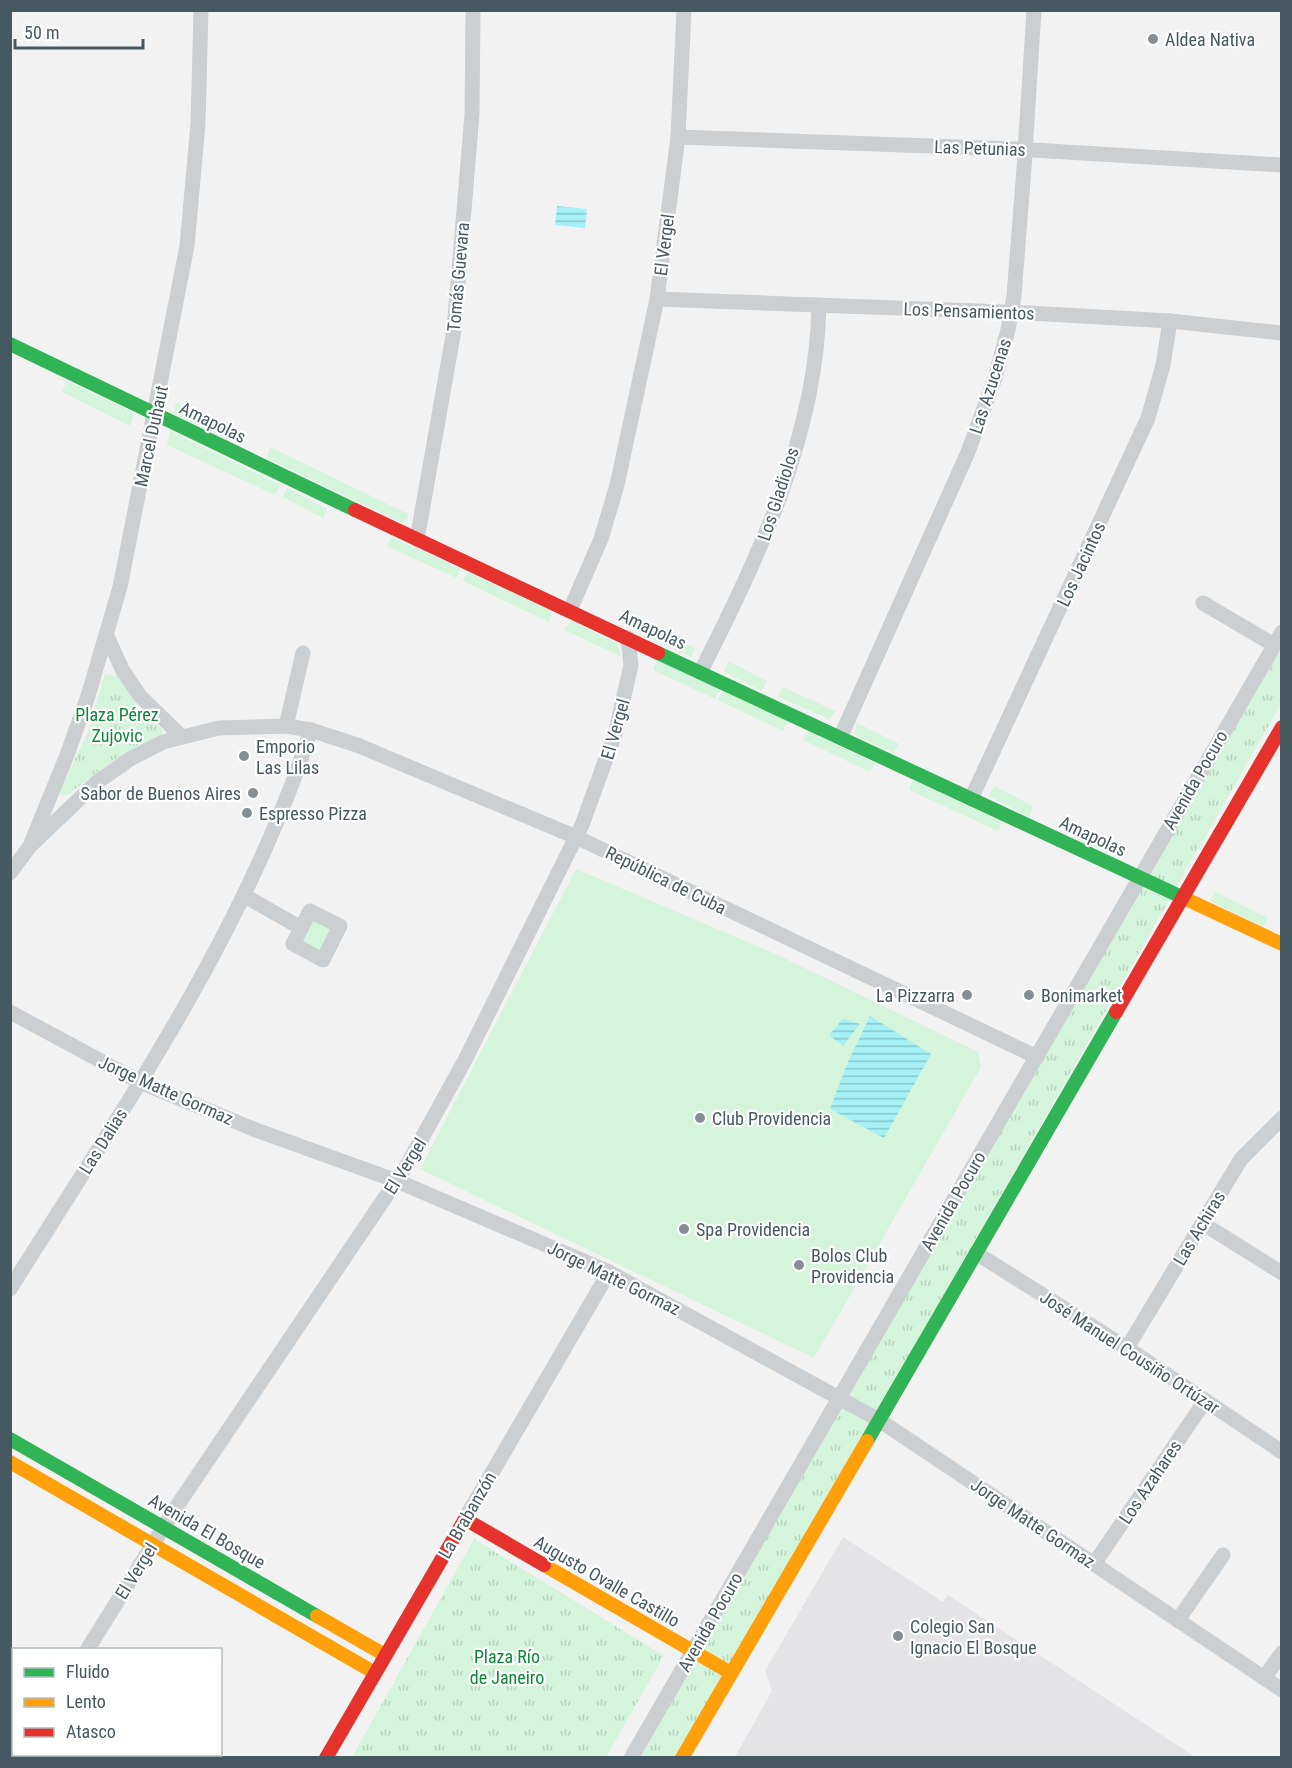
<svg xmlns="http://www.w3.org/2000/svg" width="1292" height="1768" viewBox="0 0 1292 1768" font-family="'Roboto Condensed',sans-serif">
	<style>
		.education { fill: #e4e3e5 }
		.green { fill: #d4f4db }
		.park { fill: url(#park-tufts) }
		.water { fill: url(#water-rules) }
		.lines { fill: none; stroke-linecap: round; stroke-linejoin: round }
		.street { stroke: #cbcfd1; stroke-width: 15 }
		.fast { stroke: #30b455; stroke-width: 14 }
		.slow { stroke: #ff9f0a; stroke-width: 14 }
		.jam { stroke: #e5322d; stroke-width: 14 }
		.poi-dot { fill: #838f94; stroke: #fff; stroke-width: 2 }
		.labels { text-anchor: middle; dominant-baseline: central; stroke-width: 4.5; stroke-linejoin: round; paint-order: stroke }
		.poi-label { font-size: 18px; fill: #465961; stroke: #fff; text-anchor: start }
		.street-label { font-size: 18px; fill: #465961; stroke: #fff }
		.park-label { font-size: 18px; fill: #0c8736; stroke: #fff }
	</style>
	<defs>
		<pattern id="park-tufts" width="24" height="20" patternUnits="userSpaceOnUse" patternTransform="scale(1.5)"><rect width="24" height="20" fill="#d4f4db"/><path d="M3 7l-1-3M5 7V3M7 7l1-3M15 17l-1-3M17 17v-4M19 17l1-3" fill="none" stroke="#b7d3be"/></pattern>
		<pattern id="water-rules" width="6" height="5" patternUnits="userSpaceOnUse" patternTransform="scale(1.5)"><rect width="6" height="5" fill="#a5f1f6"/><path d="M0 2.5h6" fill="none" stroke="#88c6cb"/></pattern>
	</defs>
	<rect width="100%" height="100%" fill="#f3f2f2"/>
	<polygon class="education" points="843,1537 943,1602 948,1595 1195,1757 735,1757 772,1691 765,1671"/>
	<g class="green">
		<polygon points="67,381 134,413 130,426 62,392"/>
		<polygon points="176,402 240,433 236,443 174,414"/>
		<polygon points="170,431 280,485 275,495 167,445"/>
		<polygon points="270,447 408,514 407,520 402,523 267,458"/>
		<polygon points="287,488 327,509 323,518 283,497"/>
		<polygon points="391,537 461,569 456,578 387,546"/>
		<polygon points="468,572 552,611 549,622 463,581"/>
		<polygon points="571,621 616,643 622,657 565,630"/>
		<polygon points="636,621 695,648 691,657 632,629"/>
		<polygon points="657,660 720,689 715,699 653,670"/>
		<polygon points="728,661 767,681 762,691 724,672"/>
		<polygon points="783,687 836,711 829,719 778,697"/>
		<polygon points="723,691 787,721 783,731 718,700"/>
		<polygon points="857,723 899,744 894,753 855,735"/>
		<polygon points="808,731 875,763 870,772 803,740"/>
		<polygon points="913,780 1002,822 998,831 909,790"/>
		<polygon points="994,786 1033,806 1029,817 989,796"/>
		<polygon points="1082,829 1125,849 1120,857 1077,840"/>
		<polygon points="576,869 776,954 978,1052 981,1067 814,1358 420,1169"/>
		<polygon points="1215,892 1268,918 1263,927 1210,901"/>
		<polygon points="313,919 332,929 319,952 300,942"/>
	</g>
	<g class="park">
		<polygon points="1281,649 1281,704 876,1413 675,1757 638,1758"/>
		<path d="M105,674L117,676L142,712L162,729V735C126,749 98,771 68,795L62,796L60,791L87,734Z"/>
		<polygon points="474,1539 664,1656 606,1757 352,1757"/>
	</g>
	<g class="water">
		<polygon points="557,206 587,209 585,228 555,225"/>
		<polygon points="870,1016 931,1054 884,1138 830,1109 847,1064"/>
		<polygon points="843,1019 860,1024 843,1046 829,1035"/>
	</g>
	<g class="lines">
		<g class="street">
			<polyline points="678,137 1016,149 1282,165"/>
			<polyline points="657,299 1029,313 1170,321 1282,333"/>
			<polyline points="417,540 454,330 472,114 473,10"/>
			<polyline points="1203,603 1274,645"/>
			<polyline points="570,610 601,539 617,485 657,299 678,137 684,10"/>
			<polyline points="107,636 123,671 140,696 181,736"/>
			<path d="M701,671C758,558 817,435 819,305"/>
			<polyline points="286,726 303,653"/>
			<polyline points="841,736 968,452 995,378 1008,330 1014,296 1024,168 1034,10"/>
			<polyline points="971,799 1148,418 1163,365 1170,321"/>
			<polyline points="30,846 96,783 130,759 163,742 219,728 286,726 311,730 357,745 576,837 1037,1057"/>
			<polyline points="10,873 30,846 67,755 88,696 120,587 187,246 198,124 201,10"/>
			<polyline points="245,896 301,928"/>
			<polygon points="310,911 340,926 323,960 293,944"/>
			<polyline points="10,1012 140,1082 256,1130 397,1181 609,1272 879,1420 1282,1690"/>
			<polyline points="1202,1223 1282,1273"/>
			<polyline points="976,1253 1127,1348 1282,1452"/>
			<path d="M10,1289C123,1108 245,934 311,730"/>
			<polyline points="1127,1348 1241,1159 1282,1118"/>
			<polyline points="465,1519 609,1272"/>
			<polyline points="1094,1564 1205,1401"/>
			<polyline points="1178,1620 1223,1555"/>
			<polyline points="87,1650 175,1509 407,1165 464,1062 582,825 616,731 631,665 628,638"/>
			<polyline points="1264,1678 1282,1653"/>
			<polyline points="20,1758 22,1754"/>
			<polyline points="631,1758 1282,632"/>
		</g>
		<g class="fast">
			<polyline points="10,344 355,510"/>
			<polyline points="658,653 1186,899"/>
			<polyline points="10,1439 317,1616"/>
			<polyline points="867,1441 1116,1012"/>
		</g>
		<g class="slow">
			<polyline points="1186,899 1282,944"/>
			<polyline points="10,1462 375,1673"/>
			<polyline points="544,1565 731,1673"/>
			<polyline points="317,1616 385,1655"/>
			<polyline points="682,1758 867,1441"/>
		</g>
		<g class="jam">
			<polyline points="355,510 658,653"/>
			<polyline points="1116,1012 1282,727"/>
			<polyline points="326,1758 465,1519 544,1565"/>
		</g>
	</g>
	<g class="poi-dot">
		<circle cx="1153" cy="39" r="6"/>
		<circle cx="244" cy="756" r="6"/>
		<circle cx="253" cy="793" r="6"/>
		<circle cx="247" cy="813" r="6"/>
		<circle cx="967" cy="995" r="6"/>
		<circle cx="1029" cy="995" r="6"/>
		<circle cx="700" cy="1118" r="6"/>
		<circle cx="684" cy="1229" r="6"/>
		<circle cx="799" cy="1265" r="6"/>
		<circle cx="898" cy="1636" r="6"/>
	</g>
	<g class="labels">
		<g class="poi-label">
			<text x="1165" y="39">Aldea Nativa</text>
			<text x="256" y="746">Emporio<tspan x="256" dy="21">Las Lilas</tspan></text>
			<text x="241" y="793" text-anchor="end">Sabor de Buenos Aires</text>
			<text x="259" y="813">Espresso Pizza</text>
			<text x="955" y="995" text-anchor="end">La Pizzarra</text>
			<text x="1041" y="995">Bonimarket</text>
			<text x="712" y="1118">Club Providencia</text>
			<text x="696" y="1229">Spa Providencia</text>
			<text x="811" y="1255">Bolos Club<tspan x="811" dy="21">Providencia</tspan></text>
			<text x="910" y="1626">Colegio San<tspan x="910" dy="21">Ignacio El Bosque</tspan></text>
		</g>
		<g class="street-label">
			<text transform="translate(980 148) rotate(2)">Las Petunias</text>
			<text transform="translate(664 245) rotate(-83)">El Vergel</text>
			<text transform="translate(458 277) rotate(-85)">Tomás Guevara</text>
			<text transform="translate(969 311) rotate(2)">Los Pensamientos</text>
			<text transform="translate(990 386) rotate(-72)">Las Azucenas</text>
			<text transform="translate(213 422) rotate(26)">Amapolas</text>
			<text transform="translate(151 436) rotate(-78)">Marcel Duhaut</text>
			<text transform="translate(778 494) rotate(-72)">Los Gladiolos</text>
			<text transform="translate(1081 564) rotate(-65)">Los Jacintos</text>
			<text transform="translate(653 629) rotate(25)">Amapolas</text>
			<text transform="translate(615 729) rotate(-74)">El Vergel</text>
			<text transform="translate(1195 780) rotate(-60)">Avenida Pocuro</text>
			<text transform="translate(1093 836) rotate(25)">Amapolas</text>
			<text transform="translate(666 880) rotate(26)">República de Cuba</text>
			<text transform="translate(166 1090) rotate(24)">Jorge Matte Gormaz</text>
			<text transform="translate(103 1141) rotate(-58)">Las Dalias</text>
			<text transform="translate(405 1166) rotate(-58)">El Vergel</text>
			<text transform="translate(953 1201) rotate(-60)">Avenida Pocuro</text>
			<text transform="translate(1199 1228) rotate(-59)">Las Achiras</text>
			<text transform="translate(614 1278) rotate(26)">Jorge Matte Gormaz</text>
			<text transform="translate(1130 1352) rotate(33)">José Manuel Cousiño Ortúzar</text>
			<text transform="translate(1150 1482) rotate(-56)">Los Azahares</text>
			<text transform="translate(467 1515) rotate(-60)">La Brabanzón</text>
			<text transform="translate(1033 1523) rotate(34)">Jorge Matte Gormaz</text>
			<text transform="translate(207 1531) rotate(30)">Avenida El Bosque</text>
			<text transform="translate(136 1571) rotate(-58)">El Vergel</text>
			<text transform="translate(607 1581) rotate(30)">Augusto Ovalle Castillo</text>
			<text transform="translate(710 1622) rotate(-60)">Avenida Pocuro</text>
		</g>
		<g class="park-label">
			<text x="117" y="714">Plaza Pérez<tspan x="117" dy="21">Zujovic</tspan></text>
			<text x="507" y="1656">Plaza Río<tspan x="507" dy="21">de Janeiro</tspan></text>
		</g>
	</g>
	<rect width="1292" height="1768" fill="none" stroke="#465961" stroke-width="24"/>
	<rect x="12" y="1648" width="210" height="108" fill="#ffffff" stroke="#b5bdc0" stroke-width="1.5"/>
	<rect x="24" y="1668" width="30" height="9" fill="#30b455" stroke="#b5bdc0" stroke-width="1.5"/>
	<text x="66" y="1678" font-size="18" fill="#465961">Fluido</text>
	<rect x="24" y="1698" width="30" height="9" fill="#ff9f0a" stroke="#b5bdc0" stroke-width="1.5"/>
	<text x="66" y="1708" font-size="18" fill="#465961">Lento</text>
	<rect x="24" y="1728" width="30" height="9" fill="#e5322d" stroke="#b5bdc0" stroke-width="1.5"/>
	<text x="66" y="1738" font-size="18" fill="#465961">Atasco</text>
	<path d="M15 39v9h128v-9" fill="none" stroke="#465961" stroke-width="3"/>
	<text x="24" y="39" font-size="18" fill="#465961" stroke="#ffffff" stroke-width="4.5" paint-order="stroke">50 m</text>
</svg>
